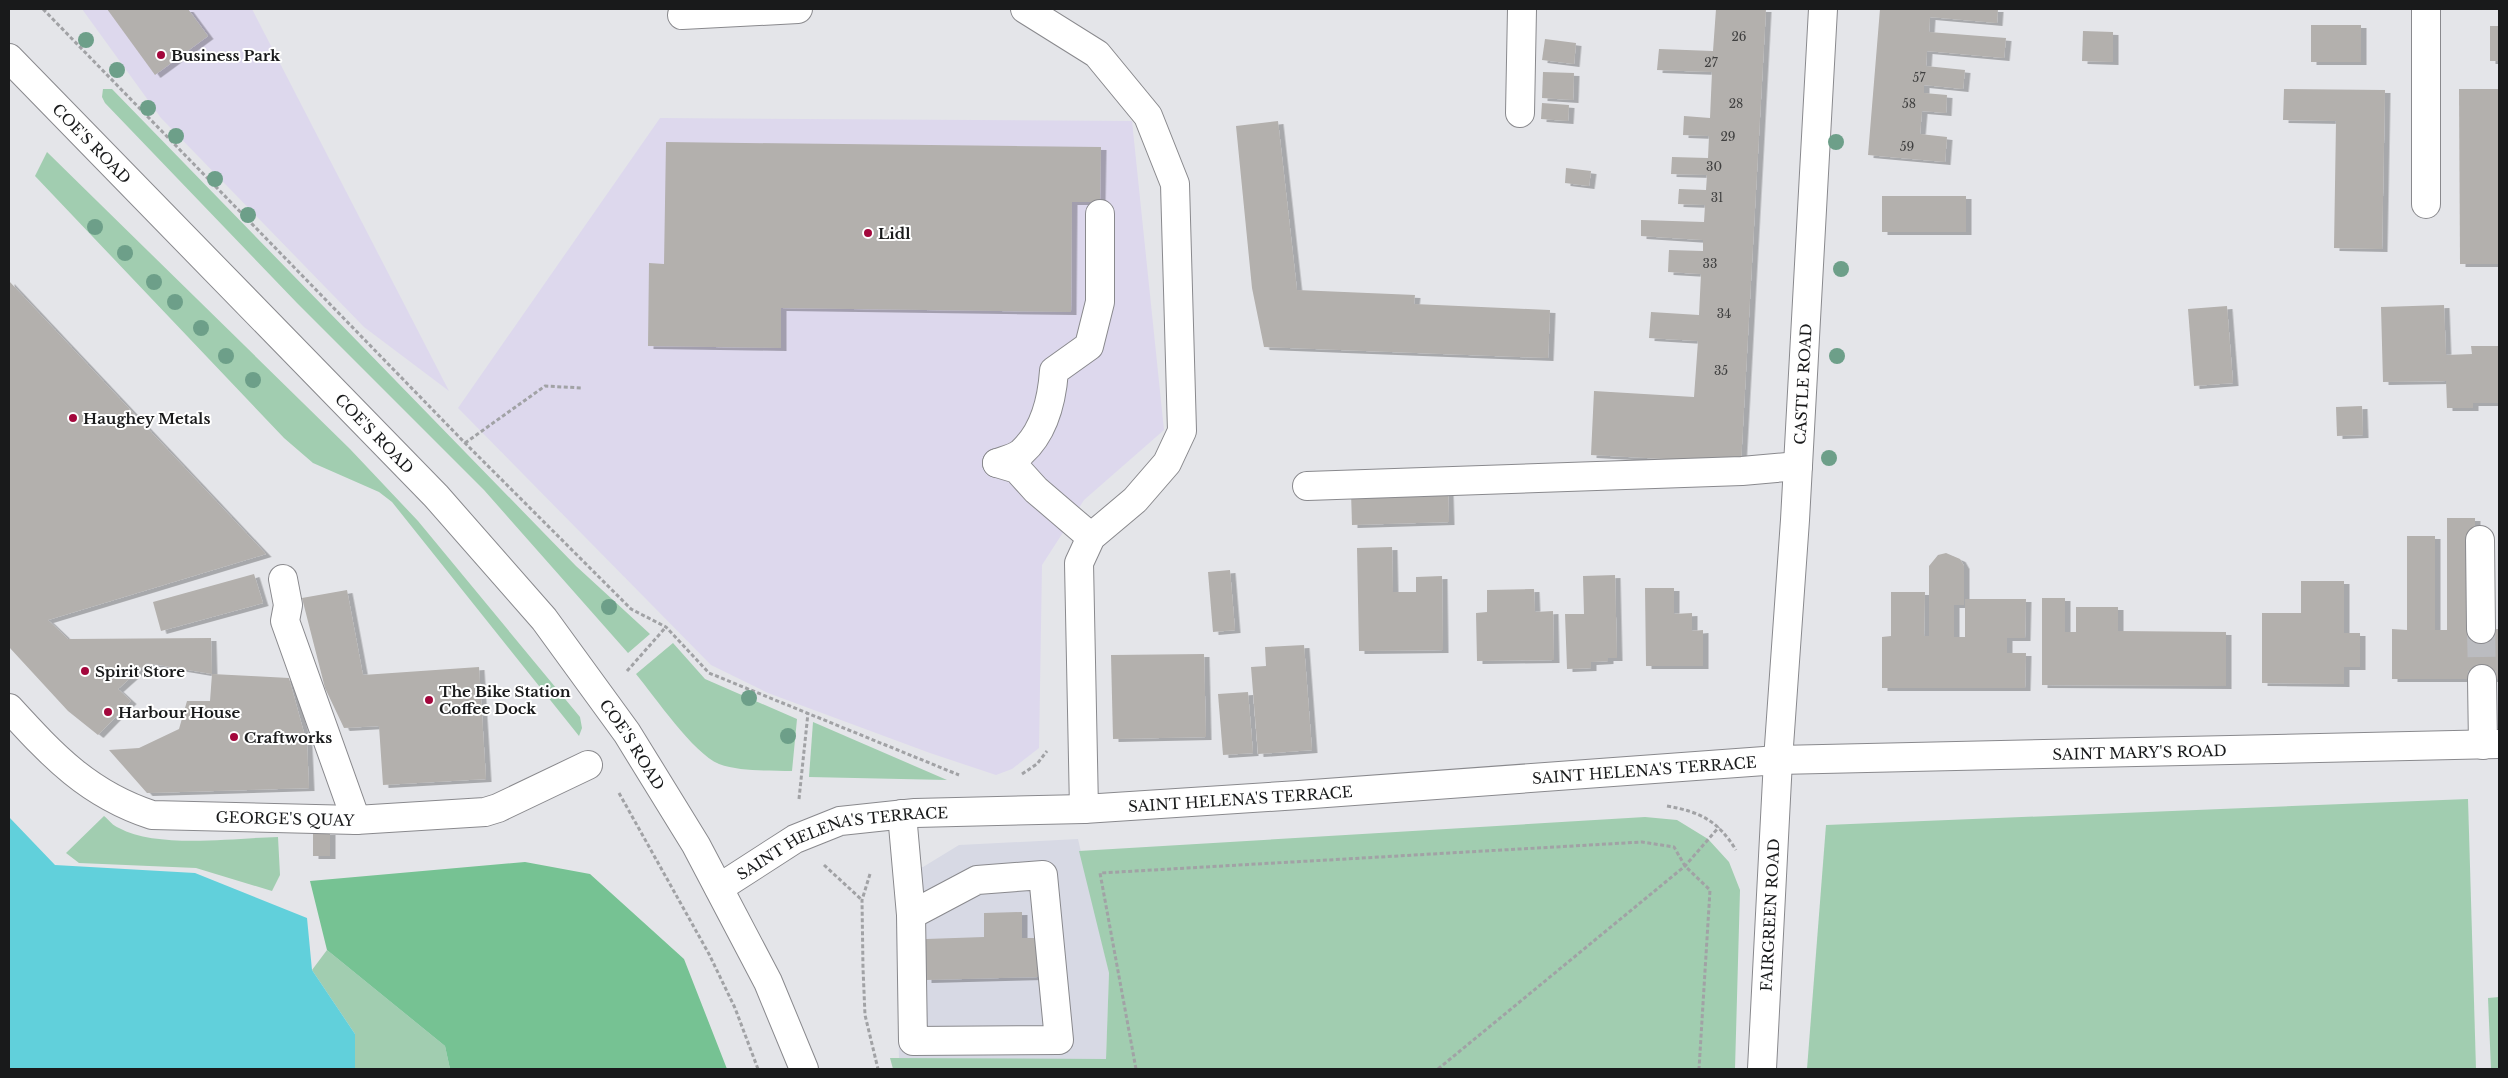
<svg xmlns="http://www.w3.org/2000/svg" width="2508" height="1078" viewBox="0 0 2508 1078" font-family="'Libre Baskerville',serif">
	<style>
		.commercial { fill: #ddd8ed }
		.built { fill: #d7d9e4 }
		.green { fill: #a1cdb0 }
		.forest { fill: #76c293 }
		.water { fill: #61d0db }
		.building { fill: #b3b0ad; filter: url(#shadow) }
		.lines { fill: none; stroke-linecap: round; stroke-linejoin: round }
		.minor-tunnel { stroke: #bbbcc0; stroke-width: 28; stroke-dasharray: 28 14; stroke-linecap: butt }
		.minor-casing { stroke: #89898d; stroke-width: 30 }
		.major-casing { stroke: #89898d; stroke-width: 30 }
		.path { stroke: #a1a2a5; stroke-width: 3; stroke-dasharray: 4 2.5; stroke-linecap: butt }
		.minor { stroke: #fff; stroke-width: 28 }
		.major { stroke: #fff; stroke-width: 28 }
		.tree { fill: #6d9f89 }
		.poi-dot { fill: #a3073c; stroke: #fff; stroke-width: 2 }
		.labels { text-anchor: middle; dominant-baseline: central; stroke-width: 4; stroke-linejoin: round; paint-order: stroke }
		.number-label { font-size: 12px; fill: #404040 }
		.poi-label { font-size: 15px; font-weight: bold; fill: #191a1b; stroke: #fff; text-anchor: start }
		.street-label { font-size: 15px; fill: #191a1b; stroke: #fff }
	</style>
	<defs>
		<filter id="shadow"><feDropShadow dx="5.5" dy="3" stdDeviation="0" flood-color="#0004"/></filter>
	</defs>
	<rect width="100%" height="100%" fill="#e4e5e9"/>
	<g class="commercial">
		<polygon points="82,9 252,9 449,391 364,327 161,118"/>
		<polygon points="660,118 1132,121 1164,430 1084,500 1042,565 1039,748 1012,769 996,775 930,753 768,693 711,665 458,408"/>
	</g>
	<polygon class="built" points="1078,839 1109,973 1106,1060 899,1058 895,868 923,867 959,845"/>
	<g class="green">
		<polygon points="103,89 112,89 576,566 650,634 628,653 484,490 297,303 105,103 102,97"/>
		<polygon points="47,152 350,449 418,521 580,717 582,728 579,736 392,502 379,492 313,463 284,438 35,176"/>
		<path d="M673,643L705,679L797,719L792,771C770,770 741,772 719,764C693,753 655,697 636,674Z"/>
		<polygon points="813,722 947,780 809,777"/>
		<polygon points="2468,799 2476,1069 1807,1069 1826,825"/>
		<path d="M104,816C109,820 113,826 119,828C157,849 234,838 278,837L280,875L272,891L196,868L79,863L66,853Z"/>
		<polygon points="1645,817 1677,820 1708,839 1729,862 1740,890 1735,1069 893,1069 890,1058 1106,1059 1109,973 1079,851"/>
		<polygon points="327,950 445,1046 450,1069 355,1069 355,1034 312,970"/>
		<polygon points="2499,997 2499,1069 2491,1069 2488,998"/>
	</g>
	<polygon class="forest" points="525,862 590,874 684,959 727,1069 450,1069 445,1046 327,950 310,881"/>
	<polygon class="water" points="9,817 55,865 195,873 307,918 312,970 355,1034 355,1069 9,1069"/>
	<g class="building">
		<polygon points="107,9 188,9 208,36 155,75"/>
		<polygon points="1716,9 1766,9 1741,463 1591,455 1594,391 1694,397 1698,341 1649,338 1651,312 1699,315 1701,274 1668,272 1669,250 1703,251 1703,240 1641,236 1641,220 1704,222 1705,205 1678,204 1679,189 1706,190 1707,175 1671,174 1672,157 1708,158 1709,136 1683,135 1684,116 1710,118 1712,72 1657,70 1659,49 1713,51"/>
		<polygon points="1880,9 1998,9 1997,23 1930,17 1929,32 2006,38 2004,58 1927,51 1926,66 1965,70 1963,89 1924,85 1924,93 1947,95 1946,113 1922,111 1920,134 1947,137 1945,162 1868,155"/>
		<rect x="2311" y="25" width="50" height="37"/>
		<rect x="2490" y="26" width="9" height="35"/>
		<polygon points="2083,31 2113,32 2113,62 2082,61"/>
		<polygon points="1545,39 1576,43 1574,64 1542,60"/>
		<polygon points="1543,72 1574,73 1573,100 1542,98"/>
		<polygon points="2284,89 2385,90 2382,249 2334,248 2336,121 2283,120"/>
		<polygon points="2459,89 2499,89 2499,264 2460,264"/>
		<polygon points="1542,103 1569,105 1568,121 1541,119"/>
		<polygon points="1278,121 1297,290 1415,295 1414,304 1550,310 1548,358 1264,347 1252,288 1236,126"/>
		<polygon points="666,142 1101,147 1100,202 1072,202 1071,312 781,308 781,348 648,346 649,263 664,264"/>
		<polygon points="1566,168 1591,171 1589,186 1565,183"/>
		<rect x="1882" y="196" width="84" height="36"/>
		<polygon points="9,281 266,554 48,620 68,639 211,638 212,674 147,663 118,689 131,701 98,735 68,711 9,647"/>
		<polygon points="2444,305 2446,355 2472,354 2471,346 2499,346 2499,403 2473,403 2473,408 2447,408 2446,381 2383,382 2381,307"/>
		<polygon points="2227,306 2233,383 2194,386 2188,309"/>
		<polygon points="2362,406 2363,435 2337,436 2336,407"/>
		<polygon points="1448,489 1449,522 1352,525 1351,492"/>
		<polygon points="2447,518 2475,518 2475,630 2499,629 2499,679 2392,679 2392,629 2407,630 2407,536 2435,536 2435,630 2447,630"/>
		<polygon points="1392,547 1393,592 1416,592 1416,577 1442,576 1443,650 1359,651 1357,548"/>
		<polygon points="1946,553 1960,559 1964,566 1964,605 1954,605 1954,637 1965,637 1965,599 2026,599 2025,638 2007,638 2007,653 2026,653 2025,688 1882,688 1882,637 1891,636 1891,592 1925,592 1924,636 1929,636 1929,566 1938,555"/>
		<polygon points="1230,570 1235,630 1213,632 1208,572"/>
		<polygon points="254,574 263,603 161,631 153,602"/>
		<polygon points="1615,575 1617,658 1608,658 1608,661 1591,662 1591,668 1567,669 1565,614 1584,614 1583,576"/>
		<polygon points="2301,581 2344,581 2344,633 2360,633 2360,667 2344,667 2344,684 2262,683 2262,613 2301,613"/>
		<polygon points="1645,588 1674,588 1674,614 1692,613 1692,631 1703,630 1703,666 1646,666"/>
		<polygon points="1534,589 1535,612 1553,611 1554,660 1477,661 1476,613 1487,612 1487,590"/>
		<polygon points="347,590 363,675 479,667 486,779 383,785 379,726 344,728 325,688 302,598"/>
		<polygon points="2042,598 2065,598 2065,632 2076,632 2076,607 2118,607 2118,631 2226,632 2226,686 2042,685"/>
		<polygon points="1304,645 1312,750 1258,754 1251,667 1266,666 1265,647"/>
		<polygon points="1204,654 1206,737 1113,739 1111,655"/>
		<polygon points="212,674 289,678 307,744 309,788 147,793 109,750 139,748 179,729 187,701 210,701"/>
		<polygon points="1248,692 1253,753 1223,755 1218,694"/>
		<rect x="313" y="832" width="17" height="24"/>
		<polygon points="1022,912 1022,938 1037,938 1038,977 926,980 926,939 984,937 984,913"/>
	</g>
	<g class="lines">
		<polyline class="minor-tunnel" points="2481,629 2482,679"/>
		<defs>
			<g id="minor">
				<polyline points="1025,9 1097,54 1148,116 1175,184 1182,431 1167,463 1135,500 1091,537 1079,563 1084,809"/>
				<path id="s1" d="M1823,9L1795,520L1778,760L2499,744"/>
				<polyline points="2426,9 2426,204"/>
				<polyline points="682,15 798,9"/>
				<polyline points="1520,113 1522,9"/>
				<path d="M997,463C1005,460 1016,458 1022,452C1044,432 1052,399 1054,371L1089,346L1100,302V214"/>
				<polyline points="997,463 1017,469 1036,490 1091,537"/>
				<polyline points="1307,486 1742,471 1798,466"/>
				<polyline points="2480,540 2481,629"/>
				<polyline points="283,579 288,605 285,621 356,820"/>
				<polyline points="2482,679 2483,745"/>
				<path id="s2" d="M9,708C53,756 88,794 152,815L356,820L485,812L498,808L588,765"/>
				<polyline points="902,814 911,915 913,1041 1059,1040 1043,875 977,880 911,915"/>
			</g>
			<g id="major">
				<path id="s3" d="M9,58L436,496L544,619L627,733L696,845L768,982L804,1069"/>
				<path id="s4" d="M719,888L795,839L840,821L915,813L1084,809L1299,795L1778,760L1762,1069"/>
			</g>
		</defs>
		<use href="#minor" class="minor-casing"/>
		<use href="#major" class="major-casing"/>
		<g class="path">
			<polyline points="43,9 465,443 631,609 666,627 709,673 959,775"/>
			<polyline points="465,443 545,386 582,388"/>
			<polyline points="627,671 666,627"/>
			<polyline points="1022,774 1037,764 1047,751"/>
			<polyline points="619,793 709,954 735,1008 758,1069"/>
			<polyline points="799,799 808,713"/>
			<path d="M1667,806C1701,812 1718,821 1736,850"/>
			<polyline points="824,865 862,900"/>
			<polyline points="870,874 862,900 863,968 865,1015 878,1069"/>
			<polyline points="1136,1069 1100,873 1642,842 1674,847 1685,866 1710,890 1699,1069"/>
			<polyline points="1438,1069 1685,866 1719,827"/>
		</g>
		<use href="#minor" class="minor"/>
		<use href="#major" class="major"/>
	</g>
	<g class="tree">
		<circle cx="86" cy="40" r="8"/>
		<circle cx="117" cy="70" r="8"/>
		<circle cx="148" cy="108" r="8"/>
		<circle cx="176" cy="136" r="8"/>
		<circle cx="1836" cy="142" r="8"/>
		<circle cx="215" cy="179" r="8"/>
		<circle cx="248" cy="215" r="8"/>
		<circle cx="95" cy="227" r="8"/>
		<circle cx="125" cy="253" r="8"/>
		<circle cx="1841" cy="269" r="8"/>
		<circle cx="154" cy="282" r="8"/>
		<circle cx="175" cy="302" r="8"/>
		<circle cx="201" cy="328" r="8"/>
		<circle cx="226" cy="356" r="8"/>
		<circle cx="1837" cy="356" r="8"/>
		<circle cx="253" cy="380" r="8"/>
		<circle cx="1829" cy="458" r="8"/>
		<circle cx="609" cy="607" r="8"/>
		<circle cx="749" cy="698" r="8"/>
		<circle cx="788" cy="736" r="8"/>
	</g>
	<g class="poi-dot">
		<circle cx="161" cy="55" r="5"/>
		<circle cx="868" cy="233" r="5"/>
		<circle cx="73" cy="418" r="5"/>
		<circle cx="85" cy="671" r="5"/>
		<circle cx="429" cy="700" r="5"/>
		<circle cx="108" cy="712" r="5"/>
		<circle cx="234" cy="737" r="5"/>
	</g>
	<g class="labels">
		<g class="number-label">
			<text x="1739" y="36">26</text>
			<text x="1711" y="62">27</text>
			<text x="1919" y="77">57</text>
			<text x="1736" y="103">28</text>
			<text x="1909" y="103">58</text>
			<text x="1728" y="136">29</text>
			<text x="1907" y="146">59</text>
			<text x="1714" y="166">30</text>
			<text x="1717" y="197">31</text>
			<text x="1710" y="263">33</text>
			<text x="1724" y="313">34</text>
			<text x="1721" y="370">35</text>
		</g>
		<g class="poi-label">
			<text x="171" y="55">Business Park</text>
			<text x="878" y="233">Lidl</text>
			<text x="83" y="418">Haughey Metals</text>
			<text x="95" y="671">Spirit Store</text>
			<text x="439" y="691">The Bike Station<tspan x="439" dy="17">Coffee Dock</tspan></text>
			<text x="118" y="712">Harbour House</text>
			<text x="244" y="737">Craftworks</text>
		</g>
		<g class="street-label">
			<text stroke="none"><textPath href="#s3" startOffset="119">COE'S ROAD</textPath></text>
			<text transform="translate(1803 384) rotate(-87)">CASTLE ROAD</text>
			<text stroke="none"><textPath href="#s3" startOffset="524">COE'S ROAD</textPath></text>
			<text stroke="none"><textPath href="#s3" startOffset="929">COE'S ROAD</textPath></text>
			<text stroke="none"><textPath href="#s1" startOffset="1114">SAINT MARY'S ROAD</textPath></text>
			<text stroke="none"><textPath href="#s4" startOffset="945">SAINT HELENA'S TERRACE</textPath></text>
			<text stroke="none"><textPath href="#s4" startOffset="540">SAINT HELENA'S TERRACE</textPath></text>
			<text stroke="none"><textPath href="#s2" startOffset="314">GEORGE'S QUAY</textPath></text>
			<text stroke="none"><textPath href="#s4" startOffset="135">SAINT HELENA'S TERRACE</textPath></text>
			<text transform="translate(1770 915) rotate(-87)">FAIRGREEN ROAD</text>
		</g>
	</g>
	<rect width="2508" height="1078" fill="none" stroke="#191a1b" stroke-width="20"/>
</svg>
